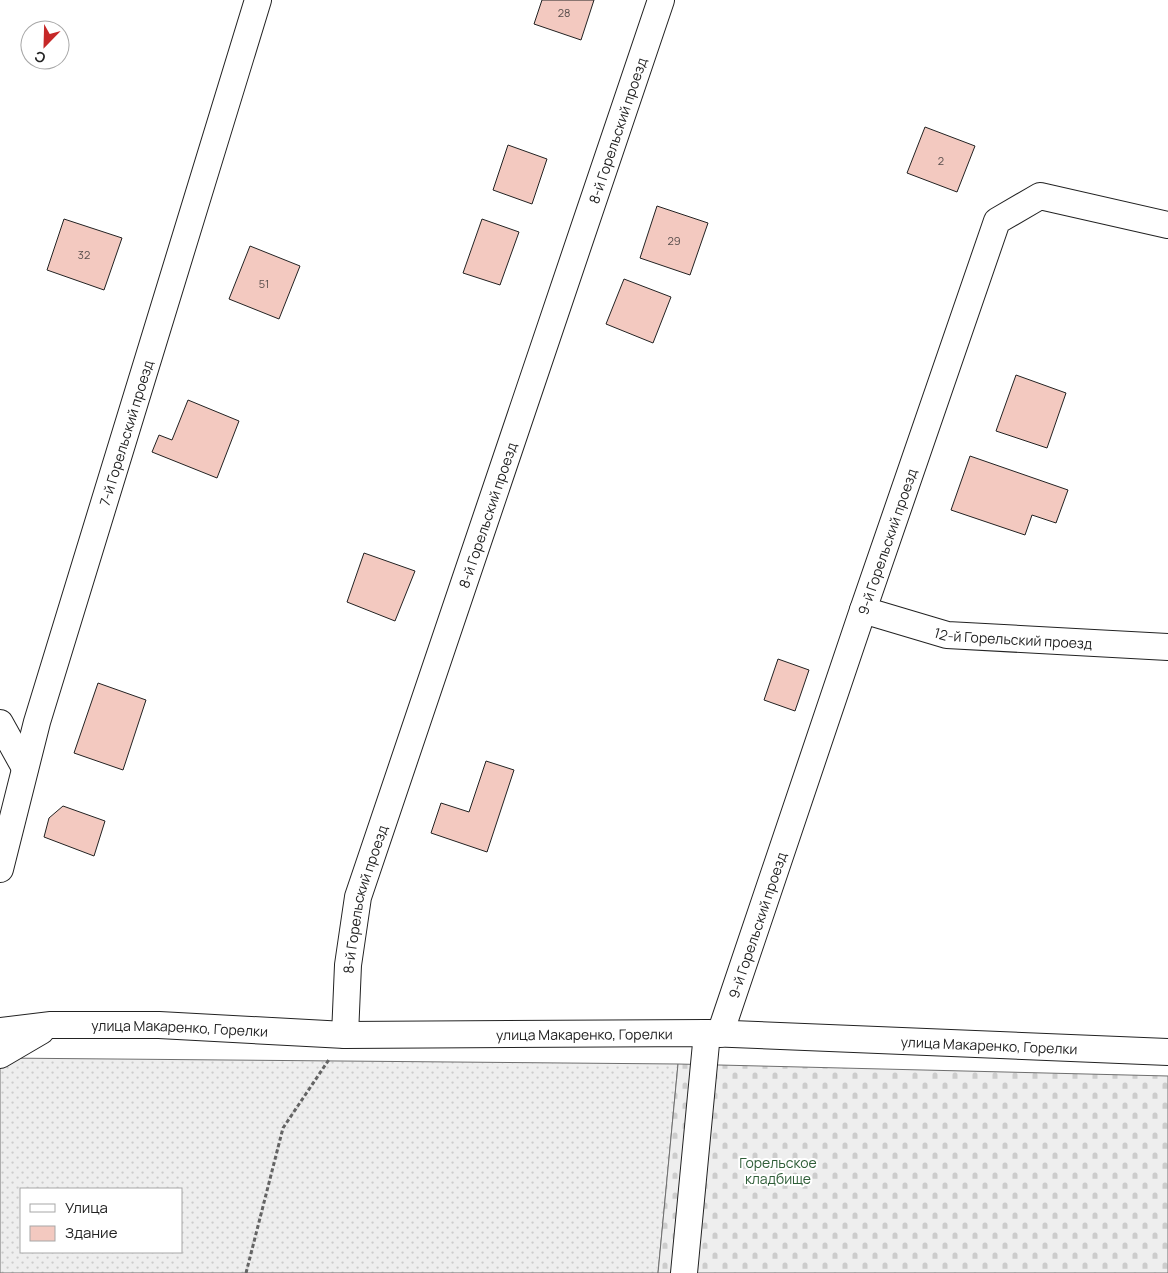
<svg xmlns="http://www.w3.org/2000/svg" width="1168" height="1273" viewBox="0 0 1168 1273" font-family="Manrope,sans-serif">
	<style>
		.grass { fill: url(#grass-dots); stroke: #6f6f6f; fill-rule: evenodd }
		.cemetery { fill: url(#cemetery-stones); stroke: #6f6f6f }
		.building { fill: #f3c9c0; stroke: #222 }
		.lines { fill: none; stroke-linecap: round; stroke-linejoin: round }
		.minor-casing { stroke: #222; stroke-width: 28 }
		.path { stroke: #646464; stroke-width: 3; stroke-dasharray: 4 2.5; stroke-linecap: butt }
		.minor { stroke: #fff; stroke-width: 26 }
		.labels { text-anchor: middle; dominant-baseline: central; stroke-width: 4; stroke-linejoin: round; paint-order: stroke }
		.number-label { font-size: 11px; fill: #564c4a }
		.street-label { font-size: 14px; fill: #222; stroke: #fff }
		.park-label { font-size: 14px; fill: #2f5e38; stroke: #fff }
	</style>
	<defs>
		<pattern id="grass-dots" width="8" height="8" patternUnits="userSpaceOnUse" patternTransform="scale(1.25)"><rect width="8" height="8" fill="#eee"/><path d="M2 2h.1M6 6h.1" fill="none" stroke="#ccc" stroke-width="1.8" stroke-linecap="round"/></pattern>
		<pattern id="cemetery-stones" width="16" height="16" patternUnits="userSpaceOnUse" patternTransform="scale(1.25)"><rect width="16" height="16" fill="#eee"/><path d="M2 7V4a2 2 0 0 1 4 0v3zM10 15v-3a2 2 0 0 1 4 0v3z" fill="#ccc"/></pattern>
	</defs>
	<rect width="100%" height="100%" fill="#fff"/>
	<path class="grass" d="M0,1058L678,1064L658,1273H0ZM21,1189H181V1252H21Z"/>
	<polygon class="cemetery" points="678,1064 1168,1076 1168,1273 658,1273"/>
	<g class="building">
		<polygon points="542,0 594,0 581,40 534,24"/>
		<polygon points="925,127 975,146 957,192 907,173"/>
		<polygon points="508,145 547,159 532,204 493,190"/>
		<polygon points="657,206 708,223 690,275 640,258"/>
		<polygon points="64,219 122,238 104,290 47,270"/>
		<polygon points="482,219 519,232 500,285 463,273"/>
		<polygon points="250,246 300,266 279,319 229,299"/>
		<polygon points="624,279 671,297 653,343 606,324"/>
		<polygon points="1016,375 1066,393 1047,448 996,431"/>
		<polygon points="188,400 239,421 217,478 152,452 159,435 172,440"/>
		<polygon points="970,456 1068,490 1056,523 1032,515 1025,535 951,510"/>
		<polygon points="364,553 415,571 395,621 347,602"/>
		<polygon points="778,659 809,670 795,711 764,700"/>
		<polygon points="98,683 146,700 123,770 74,753"/>
		<polygon points="486,761 514,770 487,852 431,833 441,803 469,812"/>
		<polygon points="63,806 105,821 94,856 44,837 49,818"/>
	</g>
	<g class="lines">
		<defs>
			<g id="minor">
				<path id="s1" d="M863,610L947,635L1168,647"/>
				<polyline points="0,723 25,768"/>
				<path id="s2" d="M0,869L37,722L258,0"/>
				<path id="s3" d="M0,1031L51,1025H159L345,1035L707,1033L1168,1052"/>
				<path id="s4" d="M720,1034L863,610L997,221L1040,196L1168,225"/>
				<path id="s5" d="M345,1035L348,965L358,897L661,0"/>
				<polyline points="0,1055 41,1031"/>
				<polyline points="684,1273 707,1033"/>
			</g>
		</defs>
		<use href="#minor" class="minor-casing"/>
		<polyline class="path" points="246,1273 283,1128 330,1058"/>
		<use href="#minor" class="minor"/>
	</g>
	<g class="labels">
		<g class="number-label">
			<text x="564" y="12">28</text>
			<text x="941" y="160">2</text>
			<text x="674" y="240">29</text>
			<text x="84" y="254">32</text>
			<text x="264" y="283">51</text>
		</g>
		<g class="street-label">
			<text stroke="none"><textPath href="#s5" startOffset="948">8-й Горельский проезд</textPath></text>
			<text stroke="none"><textPath href="#s2" startOffset="454">7-й Горельский проезд</textPath></text>
			<text stroke="none"><textPath href="#s5" startOffset="542">8-й Горельский проезд</textPath></text>
			<text stroke="none"><textPath href="#s4" startOffset="520">9-й Горельский проезд</textPath></text>
			<text stroke="none"><textPath href="#s1" startOffset="154">12-й Горельский проезд</textPath></text>
			<text stroke="none"><textPath href="#s5" startOffset="138">8-й Горельский проезд</textPath></text>
			<text stroke="none"><textPath href="#s4" startOffset="115">9-й Горельский проезд</textPath></text>
			<text stroke="none"><textPath href="#s3" startOffset="180">улица Макаренко, Горелки</textPath></text>
			<text stroke="none"><textPath href="#s3" startOffset="585">улица Макаренко, Горелки</textPath></text>
			<text stroke="none"><textPath href="#s3" startOffset="990">улица Макаренко, Горелки</textPath></text>
		</g>
		<g class="park-label">
			<text x="778" y="1162">Горельское<tspan x="778" dy="16">кладбище</tspan></text>
		</g>
	</g>
	<rect x="20" y="1188" width="162" height="65" fill="#ffffff" stroke="#a7a7a7"/>
	<rect x="30" y="1204" width="25" height="8" fill="#ffffff" stroke="#a7a7a7"/>
	<text x="65" y="1213" font-size="15" fill="#222222">Улица</text>
	<rect x="30" y="1226" width="25" height="15" fill="#f3c9c0" stroke="#a7a7a7"/>
	<text x="65" y="1238" font-size="15" fill="#222222">Здание</text>
	<g transform="translate(45 45) rotate(203)"><circle r="24" fill="#ffffff" stroke="#a7a7a7"/>
	<path d="M0-4L9 19L0 12L-9 19Z" fill="#c62828"/>
	<text y="-8" font-size="14" font-weight="bold" text-anchor="middle" fill="#222222">С</text>
	</g>
</svg>
